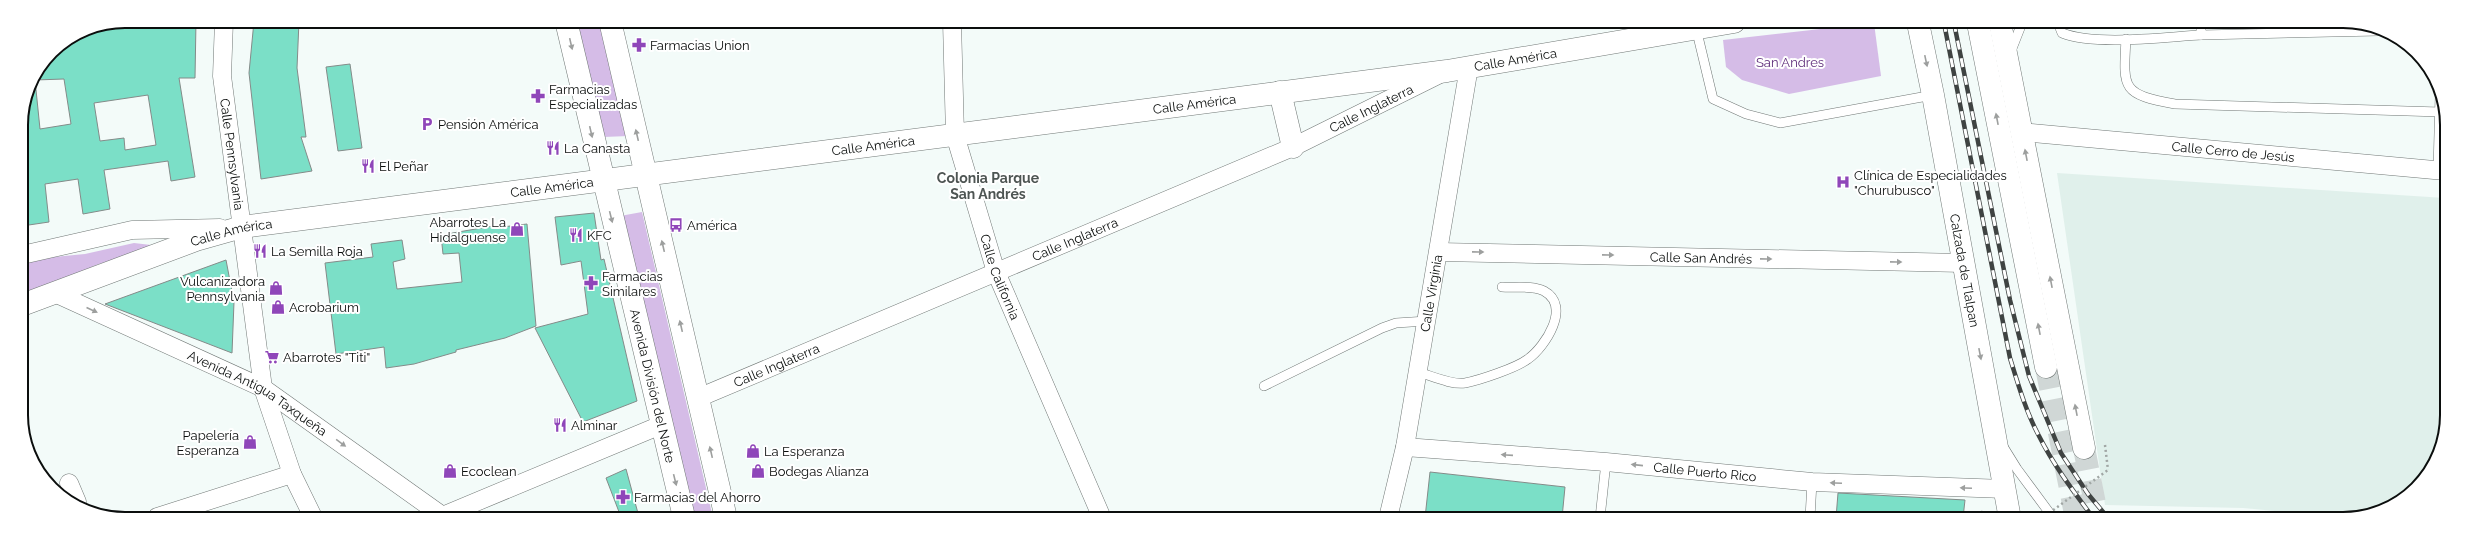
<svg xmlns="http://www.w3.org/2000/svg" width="2468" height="540" viewBox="0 0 2468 540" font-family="Raleway,sans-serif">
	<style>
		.built { fill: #e0f0eb }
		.green { fill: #d5bce7 }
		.building { fill: #7bdfc7; stroke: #848b89; fill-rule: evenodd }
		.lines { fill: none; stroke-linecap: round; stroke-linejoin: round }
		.secondary-tunnel { stroke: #d0d7d6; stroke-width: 22; stroke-dasharray: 22 11; stroke-linecap: butt }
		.highway-tunnel { stroke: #d0d7d6; stroke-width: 22; stroke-dasharray: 22 11; stroke-linecap: butt }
		.lane-casing { stroke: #717876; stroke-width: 10 }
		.street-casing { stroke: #717876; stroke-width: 19 }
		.secondary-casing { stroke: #717876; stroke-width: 23 }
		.highway-casing { stroke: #717876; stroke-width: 23 }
		.path { stroke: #a0a6a4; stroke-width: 2.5; stroke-dasharray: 2 3; stroke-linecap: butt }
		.lane { stroke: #fff; stroke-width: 9 }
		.street { stroke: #fff; stroke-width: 18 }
		.secondary { stroke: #fff; stroke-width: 22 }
		.highway { stroke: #fff; stroke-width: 22 }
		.rail-casing { stroke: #3f4342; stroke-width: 4.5 }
		.rail { stroke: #fff; stroke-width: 3; stroke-dasharray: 9; stroke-linecap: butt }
		.path-bridge { stroke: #a0a6a4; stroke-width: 2.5; stroke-dasharray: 2 3; stroke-linecap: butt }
		.oneway { fill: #9d9f9e }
		.labels { text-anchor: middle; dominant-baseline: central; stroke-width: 4; stroke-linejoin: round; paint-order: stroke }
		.poi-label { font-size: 13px; fill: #0b0e0d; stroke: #fff; text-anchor: start }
		.street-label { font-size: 13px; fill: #0b0e0d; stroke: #fff }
		.park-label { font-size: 13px; fill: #5e2d7a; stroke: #fff }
		.neighbourhood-label { font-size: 14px; font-weight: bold; fill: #4e5553; stroke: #fff }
		.rim { fill: none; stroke: #0b0e0d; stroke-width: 2 }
	</style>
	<rect width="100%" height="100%" fill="#f3fbf9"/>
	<polygon class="built" points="2057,173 2445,198 2445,435 2433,467 2411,493 2383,511 2352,518 2243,508 2105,505"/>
	<g class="green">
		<polygon points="577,21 602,21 629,136 603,137"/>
		<polygon points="1874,23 1881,76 1789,94 1742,80 1726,67 1723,40"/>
		<polygon points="642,212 713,518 693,518 620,216"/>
		<path d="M134,243L151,245C133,259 108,258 88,269C70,278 56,291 37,298L22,292V260L85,254Z"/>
	</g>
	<g class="building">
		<path d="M125,21H196L195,78H179L195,177L171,181L168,161L104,170L110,209L83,214L78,179L45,184L49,222L22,226L21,118L32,79L52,51L85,29ZM64,79L71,124L40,129L35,80ZM148,95L156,145L125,150L124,138L100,141L94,103Z"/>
		<polygon points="254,21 299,21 297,68 306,137 301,137 312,171 261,179 249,73"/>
		<polygon points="350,64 362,148 338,151 326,67"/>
		<polygon points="594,213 601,260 604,259 637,401 583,422 535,328 588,314 581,261 561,265 555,217"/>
		<polygon points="527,224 536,326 505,338 456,350 456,352 414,364 386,368 384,347 336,354 325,263 373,257 371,244 402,240 405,259 393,262 397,289 462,282 459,253 443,254 441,235 493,226 494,228"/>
		<polygon points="226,260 234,302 232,353 105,304"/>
		<polygon points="626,469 639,517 621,517 606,478"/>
		<polygon points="1430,472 1565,487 1562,518 1425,518"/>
		<polygon points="1838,493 1965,500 1963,518 1836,518"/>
	</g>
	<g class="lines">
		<polyline class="secondary-tunnel" points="2084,448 2098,519"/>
		<polyline class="highway-tunnel" points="2046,367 2076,519"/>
		<defs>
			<g id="lane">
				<path d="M2058,23L2062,33C2095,46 2164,37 2201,35"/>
				<polyline points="2201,23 2201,35 2378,31"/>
				<polyline points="1696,28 1713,99 1746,114 1780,123 1933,95"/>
				<path d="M2126,39C2123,90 2122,94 2175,104L2440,112"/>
				<polyline points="2011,51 2022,23"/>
				<polyline points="2438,170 2440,96"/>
				<path d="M1418,372C1432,376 1451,385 1465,383C1480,380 1516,368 1528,359C1545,347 1572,306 1544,291C1532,285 1515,288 1502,287"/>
				<polyline points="1264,386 1382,328 1396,323 1427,321"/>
				<polyline points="2004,448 2017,469 2054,519"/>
				<polyline points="1600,518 1606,462"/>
				<polyline points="1810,518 1812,482"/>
			</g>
			<g id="street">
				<path id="s1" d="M224,21L222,76L263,388L292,474L313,517"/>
				<path id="s2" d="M952,22L955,135L996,272L1102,518"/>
				<path id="s3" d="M2021,132L2445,171"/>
				<path id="s4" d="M1439,252L1963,263"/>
				<polyline points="22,255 132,230 220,228"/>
				<path id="s5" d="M57,294L263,388L444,517"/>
				<path id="s6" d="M698,398L1293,147L1438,75"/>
				<path id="s7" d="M1405,447L1606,462L1812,482L2005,489"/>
				<polyline points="69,483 77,502"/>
				<polyline points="157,517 292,474"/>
				<polyline points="440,517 661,425"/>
				<path id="s8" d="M1388,518L1405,447L1469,67"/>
			</g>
			<g id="secondary">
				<path id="s9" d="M566,21L684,517"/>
				<polyline points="610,21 726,518"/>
				<polyline points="2000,23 2084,448"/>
				<polyline points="1280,92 1293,147"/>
				<path id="s10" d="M22,305L196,240L242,227L1447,71L1734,22"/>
			</g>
			<g id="highway">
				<path id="s11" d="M1918,23L1933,95L2010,519"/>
				<polyline points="1978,23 2046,367"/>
			</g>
		</defs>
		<use href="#lane" class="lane-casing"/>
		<use href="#street" class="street-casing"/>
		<use href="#secondary" class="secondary-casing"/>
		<use href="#highway" class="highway-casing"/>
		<g class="path">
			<polyline points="2105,445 2108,470"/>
			<polyline points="1979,519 1978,512 1982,512 1983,519"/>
		</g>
		<use href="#lane" class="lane"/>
		<use href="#street" class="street"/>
		<use href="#secondary" class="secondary"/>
		<use href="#highway" class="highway"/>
		<defs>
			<g id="rail">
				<path d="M1944,23L2010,358C2018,384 2026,412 2039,436C2054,466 2074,492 2094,519"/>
				<polyline points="1954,23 2010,300 2029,376 2061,453 2088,494 2109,519"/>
			</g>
		</defs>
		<use href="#rail" class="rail-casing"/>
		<use href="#rail" class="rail"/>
		<polyline class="path-bridge" points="2041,519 2108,470"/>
	</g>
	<defs><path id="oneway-solid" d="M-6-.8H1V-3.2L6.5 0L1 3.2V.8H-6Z"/></defs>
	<g class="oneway">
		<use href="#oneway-solid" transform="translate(571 44) rotate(77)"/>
		<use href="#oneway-solid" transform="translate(1926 61) rotate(78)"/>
		<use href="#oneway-solid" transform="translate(1997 119) rotate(-101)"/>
		<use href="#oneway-solid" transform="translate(591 132) rotate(77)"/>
		<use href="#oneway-solid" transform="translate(637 135) rotate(-103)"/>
		<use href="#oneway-solid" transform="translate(2026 155) rotate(-101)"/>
		<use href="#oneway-solid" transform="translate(611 217) rotate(76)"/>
		<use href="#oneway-solid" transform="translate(663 246) rotate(-103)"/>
		<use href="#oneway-solid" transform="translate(1478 252) rotate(1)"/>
		<use href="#oneway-solid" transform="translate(1608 255) rotate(1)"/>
		<use href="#oneway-solid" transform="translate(1766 259) rotate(1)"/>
		<use href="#oneway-solid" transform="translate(1896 262) rotate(1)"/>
		<use href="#oneway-solid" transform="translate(2051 282) rotate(-101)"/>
		<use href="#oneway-solid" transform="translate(92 310) rotate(24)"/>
		<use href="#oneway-solid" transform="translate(681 326) rotate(-103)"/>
		<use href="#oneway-solid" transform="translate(2039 329) rotate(-101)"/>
		<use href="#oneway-solid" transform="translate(1980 354) rotate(79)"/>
		<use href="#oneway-solid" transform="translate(2076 410) rotate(-101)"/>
		<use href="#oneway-solid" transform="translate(341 443) rotate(36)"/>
		<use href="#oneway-solid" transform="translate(711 452) rotate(-103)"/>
		<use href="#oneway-solid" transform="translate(1507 455) rotate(-176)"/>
		<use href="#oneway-solid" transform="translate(1637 465) rotate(-174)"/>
		<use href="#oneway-solid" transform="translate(675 480) rotate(76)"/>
		<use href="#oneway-solid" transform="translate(1836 483) rotate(-178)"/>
		<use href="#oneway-solid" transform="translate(1966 488) rotate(-178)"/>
	</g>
	<defs>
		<symbol id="pharmacy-bare" viewBox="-9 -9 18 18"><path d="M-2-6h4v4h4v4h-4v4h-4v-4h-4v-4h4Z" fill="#8f46b9" stroke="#fff" stroke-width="2.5" paint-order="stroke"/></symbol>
		<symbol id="parking-bare" viewBox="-9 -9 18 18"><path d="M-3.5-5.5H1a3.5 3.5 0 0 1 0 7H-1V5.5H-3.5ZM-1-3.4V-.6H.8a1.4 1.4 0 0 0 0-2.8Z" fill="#8f46b9" stroke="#fff" stroke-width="2.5" paint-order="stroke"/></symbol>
		<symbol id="restaurant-bare" viewBox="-9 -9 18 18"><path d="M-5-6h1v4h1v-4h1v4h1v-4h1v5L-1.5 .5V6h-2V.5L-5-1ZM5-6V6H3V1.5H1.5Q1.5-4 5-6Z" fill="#8f46b9" stroke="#fff" stroke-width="2.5" paint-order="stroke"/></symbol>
		<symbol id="hospital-bare" viewBox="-9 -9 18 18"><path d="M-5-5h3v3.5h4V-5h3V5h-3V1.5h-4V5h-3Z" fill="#8f46b9" stroke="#fff" stroke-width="2.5" paint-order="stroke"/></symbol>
		<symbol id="bus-bare" viewBox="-9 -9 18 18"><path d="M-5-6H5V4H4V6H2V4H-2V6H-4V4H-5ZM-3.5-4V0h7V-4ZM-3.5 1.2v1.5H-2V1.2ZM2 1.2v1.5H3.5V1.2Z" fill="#8f46b9" stroke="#fff" stroke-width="2.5" paint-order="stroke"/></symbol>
		<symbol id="shop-bare" viewBox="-9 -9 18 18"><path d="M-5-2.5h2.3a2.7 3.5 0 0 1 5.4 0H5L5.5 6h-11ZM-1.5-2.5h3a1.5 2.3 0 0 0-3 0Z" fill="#8f46b9" stroke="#fff" stroke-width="2.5" paint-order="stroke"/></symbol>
		<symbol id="supermarket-bare" viewBox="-9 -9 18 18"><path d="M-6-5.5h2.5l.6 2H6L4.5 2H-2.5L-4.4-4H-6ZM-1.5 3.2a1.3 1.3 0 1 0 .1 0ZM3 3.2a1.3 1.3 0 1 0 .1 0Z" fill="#8f46b9" stroke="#fff" stroke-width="2.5" paint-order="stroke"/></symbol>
	</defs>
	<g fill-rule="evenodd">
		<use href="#pharmacy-bare" x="629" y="35" width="20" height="20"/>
		<use href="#pharmacy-bare" x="528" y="86" width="20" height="20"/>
		<use href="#parking-bare" x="417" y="114" width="20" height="20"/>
		<use href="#restaurant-bare" x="543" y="138" width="20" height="20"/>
		<use href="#restaurant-bare" x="358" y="156" width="20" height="20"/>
		<use href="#hospital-bare" x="1833" y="172" width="20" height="20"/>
		<use href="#bus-bare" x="666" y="215" width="20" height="20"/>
		<use href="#shop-bare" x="507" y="219" width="20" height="20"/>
		<use href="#restaurant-bare" x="566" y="225" width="20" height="20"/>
		<use href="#restaurant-bare" x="250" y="241" width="20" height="20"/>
		<use href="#pharmacy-bare" x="581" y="273" width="20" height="20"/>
		<use href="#shop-bare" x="266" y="278" width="20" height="20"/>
		<use href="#shop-bare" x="268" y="297" width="20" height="20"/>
		<use href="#supermarket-bare" x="262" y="347" width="20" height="20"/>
		<use href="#restaurant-bare" x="550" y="415" width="20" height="20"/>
		<use href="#shop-bare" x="240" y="432" width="20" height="20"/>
		<use href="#shop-bare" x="743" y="441" width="20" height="20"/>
		<use href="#shop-bare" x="440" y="461" width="20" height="20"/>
		<use href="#shop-bare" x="748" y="461" width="20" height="20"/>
		<use href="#pharmacy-bare" x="613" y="487" width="20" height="20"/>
	</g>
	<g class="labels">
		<g class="poi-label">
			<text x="650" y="45">Farmacias Union</text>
			<text x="549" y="89">Farmacias<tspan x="549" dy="15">Especializadas</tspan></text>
			<text x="438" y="124">Pensión América</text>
			<text x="564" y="148">La Canasta</text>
			<text x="379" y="166">El Peñar</text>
			<text x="1854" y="175">Clínica de Especialidades<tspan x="1854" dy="15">"Churubusco"</tspan></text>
			<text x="506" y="222" text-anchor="end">Abarrotes La<tspan x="506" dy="15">Hidalguense</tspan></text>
			<text x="687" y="225">América</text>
			<text x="587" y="235">KFC</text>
			<text x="271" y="251">La Semilla Roja</text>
			<text x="602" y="276">Farmacias<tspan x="602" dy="15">Similares</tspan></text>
			<text x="265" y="281" text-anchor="end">Vulcanizadora<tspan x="265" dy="15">Pennsylvania</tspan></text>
			<text x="289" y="307">Acrobarium</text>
			<text x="283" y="357">Abarrotes "Titi"</text>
			<text x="571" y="425">Alminar</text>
			<text x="239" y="435" text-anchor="end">Papelería<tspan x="239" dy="15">Esperanza</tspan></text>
			<text x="764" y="451">La Esperanza</text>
			<text x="461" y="471">Ecoclean</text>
			<text x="769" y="471">Bodegas Alianza</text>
			<text x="634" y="497">Farmacias del Ahorro</text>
		</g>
		<g class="street-label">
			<text stroke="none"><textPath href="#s10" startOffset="1518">Calle América</textPath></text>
			<text stroke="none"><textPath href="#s10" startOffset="1194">Calle América</textPath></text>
			<text stroke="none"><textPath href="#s6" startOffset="733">Calle Inglaterra</textPath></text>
			<text stroke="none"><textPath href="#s10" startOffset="870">Calle América</textPath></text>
			<text stroke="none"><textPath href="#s3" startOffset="213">Calle Cerro de Jesús</textPath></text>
			<text stroke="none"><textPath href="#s1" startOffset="134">Calle Pennsylvania</textPath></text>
			<text stroke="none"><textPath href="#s10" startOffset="546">Calle América</textPath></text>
			<text stroke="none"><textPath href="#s10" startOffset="222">Calle América</textPath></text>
			<text stroke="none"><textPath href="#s6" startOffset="409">Calle Inglaterra</textPath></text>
			<text stroke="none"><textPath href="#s4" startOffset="262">Calle San Andrés</textPath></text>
			<text stroke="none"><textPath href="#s11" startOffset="252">Calzada de Tlalpan</textPath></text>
			<text stroke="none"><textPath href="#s2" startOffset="262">Calle California</textPath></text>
			<text stroke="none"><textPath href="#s8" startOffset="229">Calle Virginia</textPath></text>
			<text stroke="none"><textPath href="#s6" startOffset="85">Calle Inglaterra</textPath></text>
			<text stroke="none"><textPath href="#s9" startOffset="375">Avenida División del Norte</textPath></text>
			<text stroke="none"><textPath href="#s5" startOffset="224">Avenida Antigua Taxqueña</textPath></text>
			<text stroke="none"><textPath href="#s7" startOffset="301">Calle Puerto Rico</textPath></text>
		</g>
		<g class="park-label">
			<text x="1790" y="62">San Andres</text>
		</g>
		<g class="neighbourhood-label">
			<text x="988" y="178">Colonia Parque<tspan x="988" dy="16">San Andrés</tspan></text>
		</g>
	</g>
	<path d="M0 0H2468V540H0ZM125 28H2343A97 97 0 0 1 2440 125V415A97 97 0 0 1 2343 512H125A97 97 0 0 1 28 415V125A97 97 0 0 1 125 28Z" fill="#fff" fill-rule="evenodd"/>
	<path class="rim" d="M125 28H2343A97 97 0 0 1 2440 125V415A97 97 0 0 1 2343 512H125A97 97 0 0 1 28 415V125A97 97 0 0 1 125 28Z"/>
</svg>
